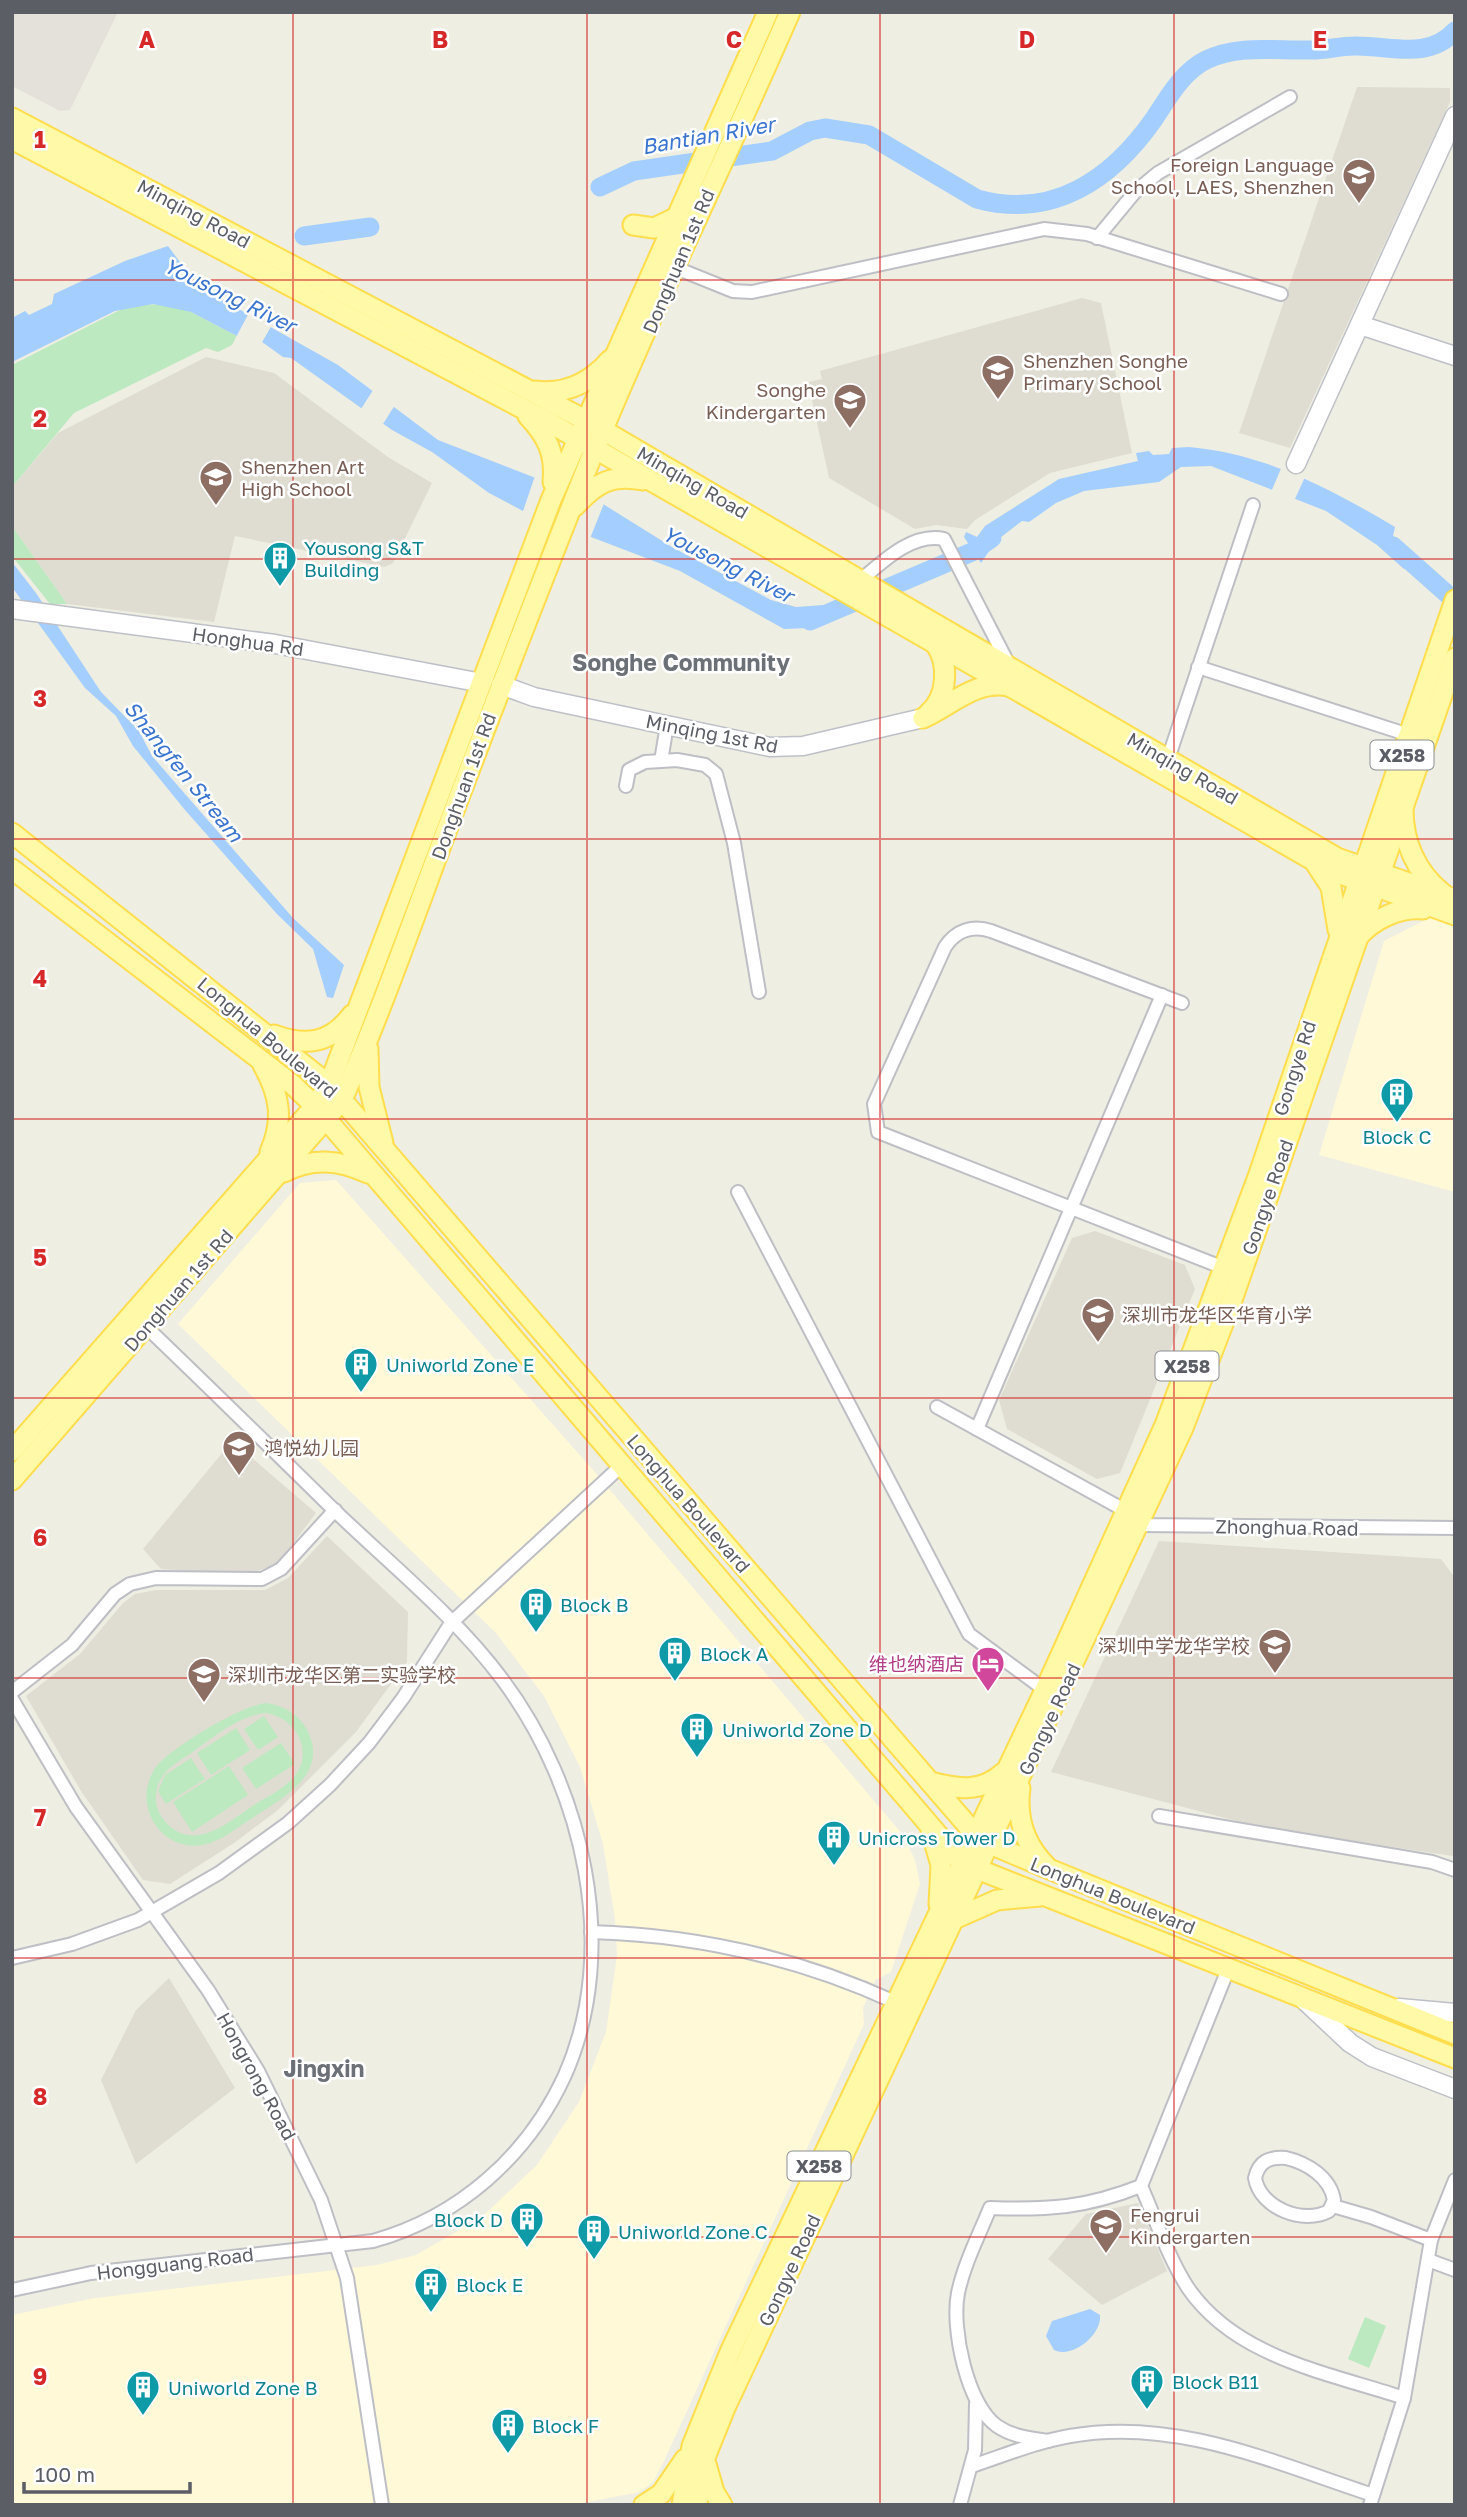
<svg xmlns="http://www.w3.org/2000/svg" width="1467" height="2517" viewBox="0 0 1467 2517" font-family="'Golos Text','Noto Sans SC',sans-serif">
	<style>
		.commercial { fill: #fff9d8 }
		.industrial { fill: #e3e1da }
		.education { fill: #dfddd1 }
		.green { fill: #bce9c0; fill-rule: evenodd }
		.water { fill: #a3ceff }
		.pier { fill: #efeee2 }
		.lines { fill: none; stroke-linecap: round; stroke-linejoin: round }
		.river { stroke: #a3ceff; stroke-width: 19 }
		.street-casing { stroke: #bdbfc5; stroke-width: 16 }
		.secondary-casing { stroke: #bdc0c7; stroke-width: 21 }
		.primary-casing { stroke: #ffdd4c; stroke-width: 23 }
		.street { stroke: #fff; stroke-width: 12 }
		.secondary { stroke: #fff; stroke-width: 18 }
		.primary { stroke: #fff9a8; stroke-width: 19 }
		.grid { fill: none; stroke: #d62828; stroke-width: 2; stroke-opacity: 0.55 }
		.labels { text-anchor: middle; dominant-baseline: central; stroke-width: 5; stroke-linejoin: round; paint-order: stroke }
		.shield { fill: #fff; stroke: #8c8e93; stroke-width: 2 }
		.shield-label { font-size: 18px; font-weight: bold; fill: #5b5e65 }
		.education-label { font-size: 19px; fill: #785e54; stroke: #fff; text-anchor: start }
		.street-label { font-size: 19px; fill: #5b5e65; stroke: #fff }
		.culture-label { font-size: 19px; fill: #0d838f; stroke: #fff; text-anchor: start }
		.hotel-label { font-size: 19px; fill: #b23c85; stroke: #fff; text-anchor: end }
		.water-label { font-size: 21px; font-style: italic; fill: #3974cf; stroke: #fff }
		.quarter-label { font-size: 23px; font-weight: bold; fill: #6c7077; stroke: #fff }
		.grid-label { font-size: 23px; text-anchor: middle; font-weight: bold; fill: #d62828; stroke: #fff; stroke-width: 5; stroke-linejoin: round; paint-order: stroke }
	</style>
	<rect width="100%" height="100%" fill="#efeee2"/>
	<g class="commercial">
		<polygon points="1431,917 1455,925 1455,1192 1319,1155 1384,941"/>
		<polygon points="336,1180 593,1470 903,1835 915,1860 920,1884 891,1972 875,1980 863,2008 864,2024 664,2461 653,2482 640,2492 572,2505 12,2505 12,2315 95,2298 377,2265 416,2255 482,2217 537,2165 579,2102 606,2032 617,1956 615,1919 603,1844 580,1767 544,1696 496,1633 178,1324 300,1183"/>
	</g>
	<polygon class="industrial" points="12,12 118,12 70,110 60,111 12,86"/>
	<g class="education">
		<polygon points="1357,87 1450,88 1450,102 1290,448 1239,433"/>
		<polygon points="1082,298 1101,303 1132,453 1050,473 975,520 967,529 936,525 915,529 829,478 808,382 822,379 820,371"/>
		<polygon points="206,357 274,373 388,457 432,483 393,563 385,567 235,536 214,622 67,604 12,526 12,487 58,433"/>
		<polygon points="1095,1231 1185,1265 1195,1289 1120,1473 1097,1479 1007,1429 999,1400 1072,1238"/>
		<polygon points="232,1441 316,1513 277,1565 243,1575 161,1569 143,1549"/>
		<polygon points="327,1536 408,1612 407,1662 356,1732 278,1810 234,1843 170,1884 143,1880 81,1791 26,1696 80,1654 123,1603 135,1594 156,1590 265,1590 288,1578"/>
		<polygon points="1159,1541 1441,1559 1455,1578 1453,1856 1259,1827 1051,1772"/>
		<polygon points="169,1978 235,2088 136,2164 101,2080 136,2010"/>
		<polygon points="1138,2203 1167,2271 1102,2305 1048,2259 1086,2214"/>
	</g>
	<g class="green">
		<polygon points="165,304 191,312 237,336 232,345 218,352 206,348 74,413 12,487 12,365 120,310 136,305"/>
		<polygon points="12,526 67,604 50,604 12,556"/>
		<path d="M267,1703C283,1706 297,1713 306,1728C332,1774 281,1799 249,1820C235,1829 220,1842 202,1845C161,1852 132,1805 154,1770C166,1750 243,1704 267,1703ZM266,1713C294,1718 313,1747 297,1773C288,1787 268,1796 254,1805C231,1820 200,1849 172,1828C164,1822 157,1812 156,1802C154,1779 169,1767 187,1756C210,1740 238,1715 266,1713Z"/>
		<polygon points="264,1716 278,1737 258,1750 244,1729"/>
		<polygon points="236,1728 250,1750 211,1775 197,1753"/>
		<polygon points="281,1743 295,1764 256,1789 242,1768"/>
		<polygon points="191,1758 205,1779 166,1804 158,1791 165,1775"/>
		<polygon points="229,1766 248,1795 192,1832 173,1802"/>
		<polygon points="1365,2317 1386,2326 1369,2368 1348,2359"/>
	</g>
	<g class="water">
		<polygon points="168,246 183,266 176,270 182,281 228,303 338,365 438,440 603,504 672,547 771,600 796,607 824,605 841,615 808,628 784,629 680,571 523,511 489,493 432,452 392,430 291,358 283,357 262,342 237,336 191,312 153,304 115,311 12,362 12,318 25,311 29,315 52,304 54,294 125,261"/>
		<path d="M1189,447C1266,454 1329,488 1395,527L1393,536L1419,557L1404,569L1377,545L1326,511L1211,466L1181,467L1159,482L1084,491L1056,503L1029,522L1022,521L996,541L981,563L964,537L966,532L977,537L985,526L1059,479L1138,461L1136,453L1149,451L1153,455L1169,454L1172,448Z"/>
		<polygon points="12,562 36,593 101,692 139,731 152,756 293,918 344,965 333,998 327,997 313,949 277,914 185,810 133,746 116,716 85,688 12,587"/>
		<path d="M1090,2309L1100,2315C1102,2335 1072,2359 1054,2350L1046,2336L1052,2321Z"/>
	</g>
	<g class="pier">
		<polygon points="250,311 273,323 260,346 235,339"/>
		<polygon points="375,387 395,405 383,424 361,409"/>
		<polygon points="1283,464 1306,475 1294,501 1271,492"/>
		<polygon points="536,473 605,501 589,541 522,514"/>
	</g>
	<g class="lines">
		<g class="river">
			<path d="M600,187L634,171L772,151L810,131L825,128L869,135L977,199C1053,220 1112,179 1154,119C1168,98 1182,72 1206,60C1239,44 1277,51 1312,50C1326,50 1340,46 1354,46C1390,45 1427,61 1455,31"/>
			<polyline points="304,236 370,227"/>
			<polyline points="1393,546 1455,601"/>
			<polyline points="810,621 972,552 992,538"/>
		</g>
		<defs>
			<g id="street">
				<polyline points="1097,238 1135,192 1158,173 1290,97"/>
				<polyline points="676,268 733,291 752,292 1044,229 1087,234 1281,294"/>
				<path d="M861,580C883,561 913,532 944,539L1009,665"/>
				<polyline points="1198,667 1409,735"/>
				<polyline points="1168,759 1253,505"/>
				<polyline points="661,761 667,725"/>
				<polyline points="626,786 629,770 645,762 677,760 705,765 716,774 734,843 759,992"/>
				<path d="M1182,1003L991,931C973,925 956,930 945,947L874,1104L878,1132L1224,1268"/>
				<polyline points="738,1192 969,1634 1045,1690"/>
				<polyline points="937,1407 1126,1511 1140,1525 1455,1528"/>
				<polyline points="977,1429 1162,995"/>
				<polyline points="12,1692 72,1645 115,1594 130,1584 156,1578 262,1579 281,1569 335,1510"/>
				<polyline points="12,1699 76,1807 208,1990 258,2071 321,2200 347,2278 382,2505"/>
				<polyline points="1159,1816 1432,1862 1455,1870"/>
				<path d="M591,1932C699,1935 799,1958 897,2003"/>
				<polyline points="12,1958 72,1944 138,1920 219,1873 288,1823 330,1785 369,1743 403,1698 451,1623 621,1466"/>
				<path d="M1229,1967L1141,2186C1156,2220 1168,2257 1188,2288C1236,2358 1329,2373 1404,2398"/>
				<path d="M1286,2158C1307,2163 1330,2177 1334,2200L1329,2211C1303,2225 1260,2208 1255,2178C1259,2161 1269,2157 1286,2158Z"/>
				<polyline points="1333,2206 1371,2217 1431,2240"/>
				<polyline points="1428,2260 1455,2270"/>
				<path d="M12,2290L91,2273L373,2241C459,2217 528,2156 565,2075C621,1948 583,1787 502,1679C455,1616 390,1564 334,1510C270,1447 206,1384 141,1322"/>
				<path d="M1048,2441C1030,2438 1013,2437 997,2426C967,2405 951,2328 958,2293C964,2264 979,2235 990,2208C1049,2210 1085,2208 1141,2186"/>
				<path d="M972,2466C1005,2455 1036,2442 1070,2436C1175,2417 1275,2463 1373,2495"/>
				<polyline points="960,2505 975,2450 976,2404"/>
				<polyline points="1370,2505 1404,2398 1431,2240 1455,2180"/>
			</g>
			<g id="secondary">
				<polyline points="1360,325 1455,356"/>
				<polyline points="1296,464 1455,116"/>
				<polyline points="12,609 275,644 482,683"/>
				<polyline points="501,685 534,697 770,747 803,746 923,718"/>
				<polyline points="1302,1998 1350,2043 1372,2057 1455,2089"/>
				<polyline points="1399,2008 1455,2013"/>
			</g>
			<g id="primary">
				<polyline points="12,118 587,421 1337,858 1455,899"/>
				<polyline points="12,139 552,424 1332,871 1455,915"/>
				<polyline points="633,225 654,228 677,217"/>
				<path d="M535,391C566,395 590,383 610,360"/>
				<path d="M528,416C547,436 556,454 553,482"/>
				<path d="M575,506C596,483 611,474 643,480"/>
				<path d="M928,714C948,697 950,663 934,642"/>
				<path d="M923,718C952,705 975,680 1008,686"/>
				<path d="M1403,809C1403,842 1416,872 1442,893"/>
				<polyline points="12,833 329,1085 974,1833 990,1844 1049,1869 1455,2034"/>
				<polyline points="1316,864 1331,887 1338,930"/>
				<polyline points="12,869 293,1085 315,1106 962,1863 1455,2058"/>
				<path d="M1357,938C1373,919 1399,907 1423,909"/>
				<path d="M274,1035C306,1047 331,1043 352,1015"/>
				<polyline points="368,1049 369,1087 383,1143"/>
				<path d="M263,1065C280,1095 284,1120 270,1152"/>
				<path d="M284,1172C313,1157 339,1160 368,1173"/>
				<polyline points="12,1451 315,1106 329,1085 551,500 768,12"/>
				<path d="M12,1480L342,1100C382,1010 414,917 449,824C491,712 535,599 579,488C643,327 721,171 790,12"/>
				<path d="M930,1782C957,1789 981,1793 1003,1773"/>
				<path d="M1020,1788C1016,1818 1025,1845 1046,1866"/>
				<polyline points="931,1831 941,1865 939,1904"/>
				<polyline points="954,1919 997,1900 1040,1896"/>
				<polyline points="706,2464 714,2492 722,2505"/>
				<polyline points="644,2505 661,2494 685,2459"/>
				<polyline points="682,2505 692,2446 730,2352 1045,1690 1165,1425 1259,1174 1455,600"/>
				<polyline points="697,2505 702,2465 725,2408 1183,1428 1231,1303 1455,658"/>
			</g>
		</defs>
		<use href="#street" class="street-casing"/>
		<use href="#secondary" class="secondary-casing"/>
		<use href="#primary" class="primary-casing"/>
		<use href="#street" class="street"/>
		<use href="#secondary" class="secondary"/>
		<use href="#primary" class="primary"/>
	</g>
	<path class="grid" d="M293,12V2505M587,12V2505M880,12V2505M1174,12V2505M12,280H1455M12,559H1455M12,839H1455M12,1119H1455M12,1398H1455M12,1678H1455M12,1958H1455M12,2237H1455"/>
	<defs>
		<symbol id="school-pin" viewBox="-11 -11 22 30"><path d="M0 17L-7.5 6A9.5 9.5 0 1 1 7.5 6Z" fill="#8d6e63" stroke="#fff"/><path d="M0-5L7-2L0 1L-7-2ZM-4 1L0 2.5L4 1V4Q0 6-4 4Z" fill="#fff"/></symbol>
		<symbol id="building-pin" viewBox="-11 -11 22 30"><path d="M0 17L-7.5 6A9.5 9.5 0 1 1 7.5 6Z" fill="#0f9aa8" stroke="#fff"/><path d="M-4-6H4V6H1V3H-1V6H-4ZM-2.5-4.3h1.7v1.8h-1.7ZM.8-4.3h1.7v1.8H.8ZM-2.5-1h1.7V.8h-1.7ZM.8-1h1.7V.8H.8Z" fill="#fff"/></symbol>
		<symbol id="hotel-pin" viewBox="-11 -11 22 30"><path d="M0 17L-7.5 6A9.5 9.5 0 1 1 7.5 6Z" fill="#d1479c" stroke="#fff"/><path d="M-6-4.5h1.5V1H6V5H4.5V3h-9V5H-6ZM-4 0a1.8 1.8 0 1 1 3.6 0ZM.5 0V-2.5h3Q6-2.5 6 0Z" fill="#fff"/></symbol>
	</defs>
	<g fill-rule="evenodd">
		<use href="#school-pin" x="1340" y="156" width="38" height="52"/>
		<use href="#school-pin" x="979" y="352" width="38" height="52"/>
		<use href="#school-pin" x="831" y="381" width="38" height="52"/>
		<use href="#school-pin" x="197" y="458" width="38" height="52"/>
		<use href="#building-pin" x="261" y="539" width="38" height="52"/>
		<use href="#building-pin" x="1378" y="1075" width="38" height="52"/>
		<use href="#school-pin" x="1079" y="1295" width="38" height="52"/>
		<use href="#building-pin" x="342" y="1345" width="38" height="52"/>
		<use href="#school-pin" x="220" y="1428" width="38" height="52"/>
		<use href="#building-pin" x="517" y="1585" width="38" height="52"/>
		<use href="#school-pin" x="1256" y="1626" width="38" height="52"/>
		<use href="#building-pin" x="656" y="1634" width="38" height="52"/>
		<use href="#hotel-pin" x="969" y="1644" width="38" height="52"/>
		<use href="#school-pin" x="185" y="1655" width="38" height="52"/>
		<use href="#building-pin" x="678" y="1710" width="38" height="52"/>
		<use href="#building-pin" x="815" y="1818" width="38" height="52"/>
		<use href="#building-pin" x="508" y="2200" width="38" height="52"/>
		<use href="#school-pin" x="1087" y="2206" width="38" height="52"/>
		<use href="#building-pin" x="575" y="2212" width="38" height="52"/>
		<use href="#building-pin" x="412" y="2265" width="38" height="52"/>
		<use href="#building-pin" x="1128" y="2362" width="38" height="52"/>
		<use href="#building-pin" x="124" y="2368" width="38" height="52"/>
		<use href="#building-pin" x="489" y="2406" width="38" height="52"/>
	</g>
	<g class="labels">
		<g class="shield">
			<rect x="1370.5" y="740.5" width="63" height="29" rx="5"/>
			<rect x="1155.5" y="1351.5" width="63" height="29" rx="5"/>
			<rect x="787.5" y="2151.5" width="63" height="29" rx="5"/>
		</g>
		<g class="shield-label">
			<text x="1402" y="755">X258</text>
			<text x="1187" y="1366">X258</text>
			<text x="819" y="2166">X258</text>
		</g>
		<g class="education-label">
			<text x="1334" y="164" text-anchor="end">Foreign Language<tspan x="1334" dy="22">School, LAES, Shenzhen</tspan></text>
			<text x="1023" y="360">Shenzhen Songhe<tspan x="1023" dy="22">Primary School</tspan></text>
			<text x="826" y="389" text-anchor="end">Songhe<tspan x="826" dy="22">Kindergarten</tspan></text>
			<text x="241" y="466">Shenzhen Art<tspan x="241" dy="22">High School</tspan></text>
			<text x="1122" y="1314">深圳市龙华区华育小学</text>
			<text x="264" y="1447">鸿悦幼儿园</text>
			<text x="1250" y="1645" text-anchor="end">深圳中学龙华学校</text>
			<text x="228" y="1674">深圳市龙华区第二实验学校</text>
			<text x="1130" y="2214">Fengrui<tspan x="1130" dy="22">Kindergarten</tspan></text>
		</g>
		<g class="street-label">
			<text transform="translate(194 213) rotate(28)">Minqing Road</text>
			<text transform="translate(678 261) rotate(-67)">Donghuan 1st Rd</text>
			<text transform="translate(693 482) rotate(30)">Minqing Road</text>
			<text transform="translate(248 641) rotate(8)">Honghua Rd</text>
			<text transform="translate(712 733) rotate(11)">Minqing 1st Rd</text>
			<text transform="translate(1183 768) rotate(30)">Minqing Road</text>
			<text transform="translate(463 786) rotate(-70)">Donghuan 1st Rd</text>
			<text transform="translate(268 1037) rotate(40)">Longhua Boulevard</text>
			<text transform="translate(1294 1068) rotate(-72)">Gongye Rd</text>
			<text transform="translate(1267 1197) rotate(-71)">Gongye Road</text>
			<text transform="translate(178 1290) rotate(-49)">Donghuan 1st Rd</text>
			<text transform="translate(689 1503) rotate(49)">Longhua Boulevard</text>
			<text transform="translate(1287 1527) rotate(1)">Zhonghua Road</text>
			<text transform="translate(1049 1719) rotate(-65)">Gongye Road</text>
			<text transform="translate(1113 1895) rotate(22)">Longhua Boulevard</text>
			<text transform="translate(257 2076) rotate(61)">Hongrong Road</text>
			<text transform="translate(175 2263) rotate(-7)">Hongguang Road</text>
			<text transform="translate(789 2270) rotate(-65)">Gongye Road</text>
		</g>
		<g class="culture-label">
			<text x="304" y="547">Yousong S&amp;T<tspan x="304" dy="22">Building</tspan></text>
			<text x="1397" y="1136" text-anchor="middle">Block C</text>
			<text x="386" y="1364">Uniworld Zone E</text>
			<text x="560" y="1604">Block B</text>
			<text x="700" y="1653">Block A</text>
			<text x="722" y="1729">Uniworld Zone D</text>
			<text x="858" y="1837">Unicross Tower D</text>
			<text x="503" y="2219" text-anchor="end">Block D</text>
			<text x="618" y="2231">Uniworld Zone C</text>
			<text x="456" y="2284">Block E</text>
			<text x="1172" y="2381">Block B11</text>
			<text x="168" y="2387">Uniworld Zone B</text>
			<text x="532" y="2425">Block F</text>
		</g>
		<g class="hotel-label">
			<text x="964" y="1663">维也纳酒店</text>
		</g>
		<g class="water-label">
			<text transform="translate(708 135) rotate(-10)">Bantian River</text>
			<text transform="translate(230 295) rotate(26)">Yousong River</text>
			<text transform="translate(728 564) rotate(27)">Yousong River</text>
			<text transform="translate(184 771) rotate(51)">Shangfen Stream</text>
		</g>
		<g class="quarter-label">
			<text x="681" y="662">Songhe Community</text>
			<text x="324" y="2068">Jingxin</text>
		</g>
	</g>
	<g class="grid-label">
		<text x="147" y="48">A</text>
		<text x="440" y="48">B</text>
		<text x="734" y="48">C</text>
		<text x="1027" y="48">D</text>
		<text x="1320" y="48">E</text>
		<text x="40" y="148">1</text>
		<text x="40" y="427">2</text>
		<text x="40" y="707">3</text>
		<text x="40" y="987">4</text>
		<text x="40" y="1266">5</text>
		<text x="40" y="1546">6</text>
		<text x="40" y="1826">7</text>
		<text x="40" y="2105">8</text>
		<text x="40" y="2385">9</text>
	</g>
	<rect width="1467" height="2517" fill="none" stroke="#5b5e65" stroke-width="28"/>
	<path d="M24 2482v10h166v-10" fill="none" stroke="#5b5e65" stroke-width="3.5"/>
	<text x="35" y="2482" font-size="21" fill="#5b5e65" stroke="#ffffff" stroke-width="5" paint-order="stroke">100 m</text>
</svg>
